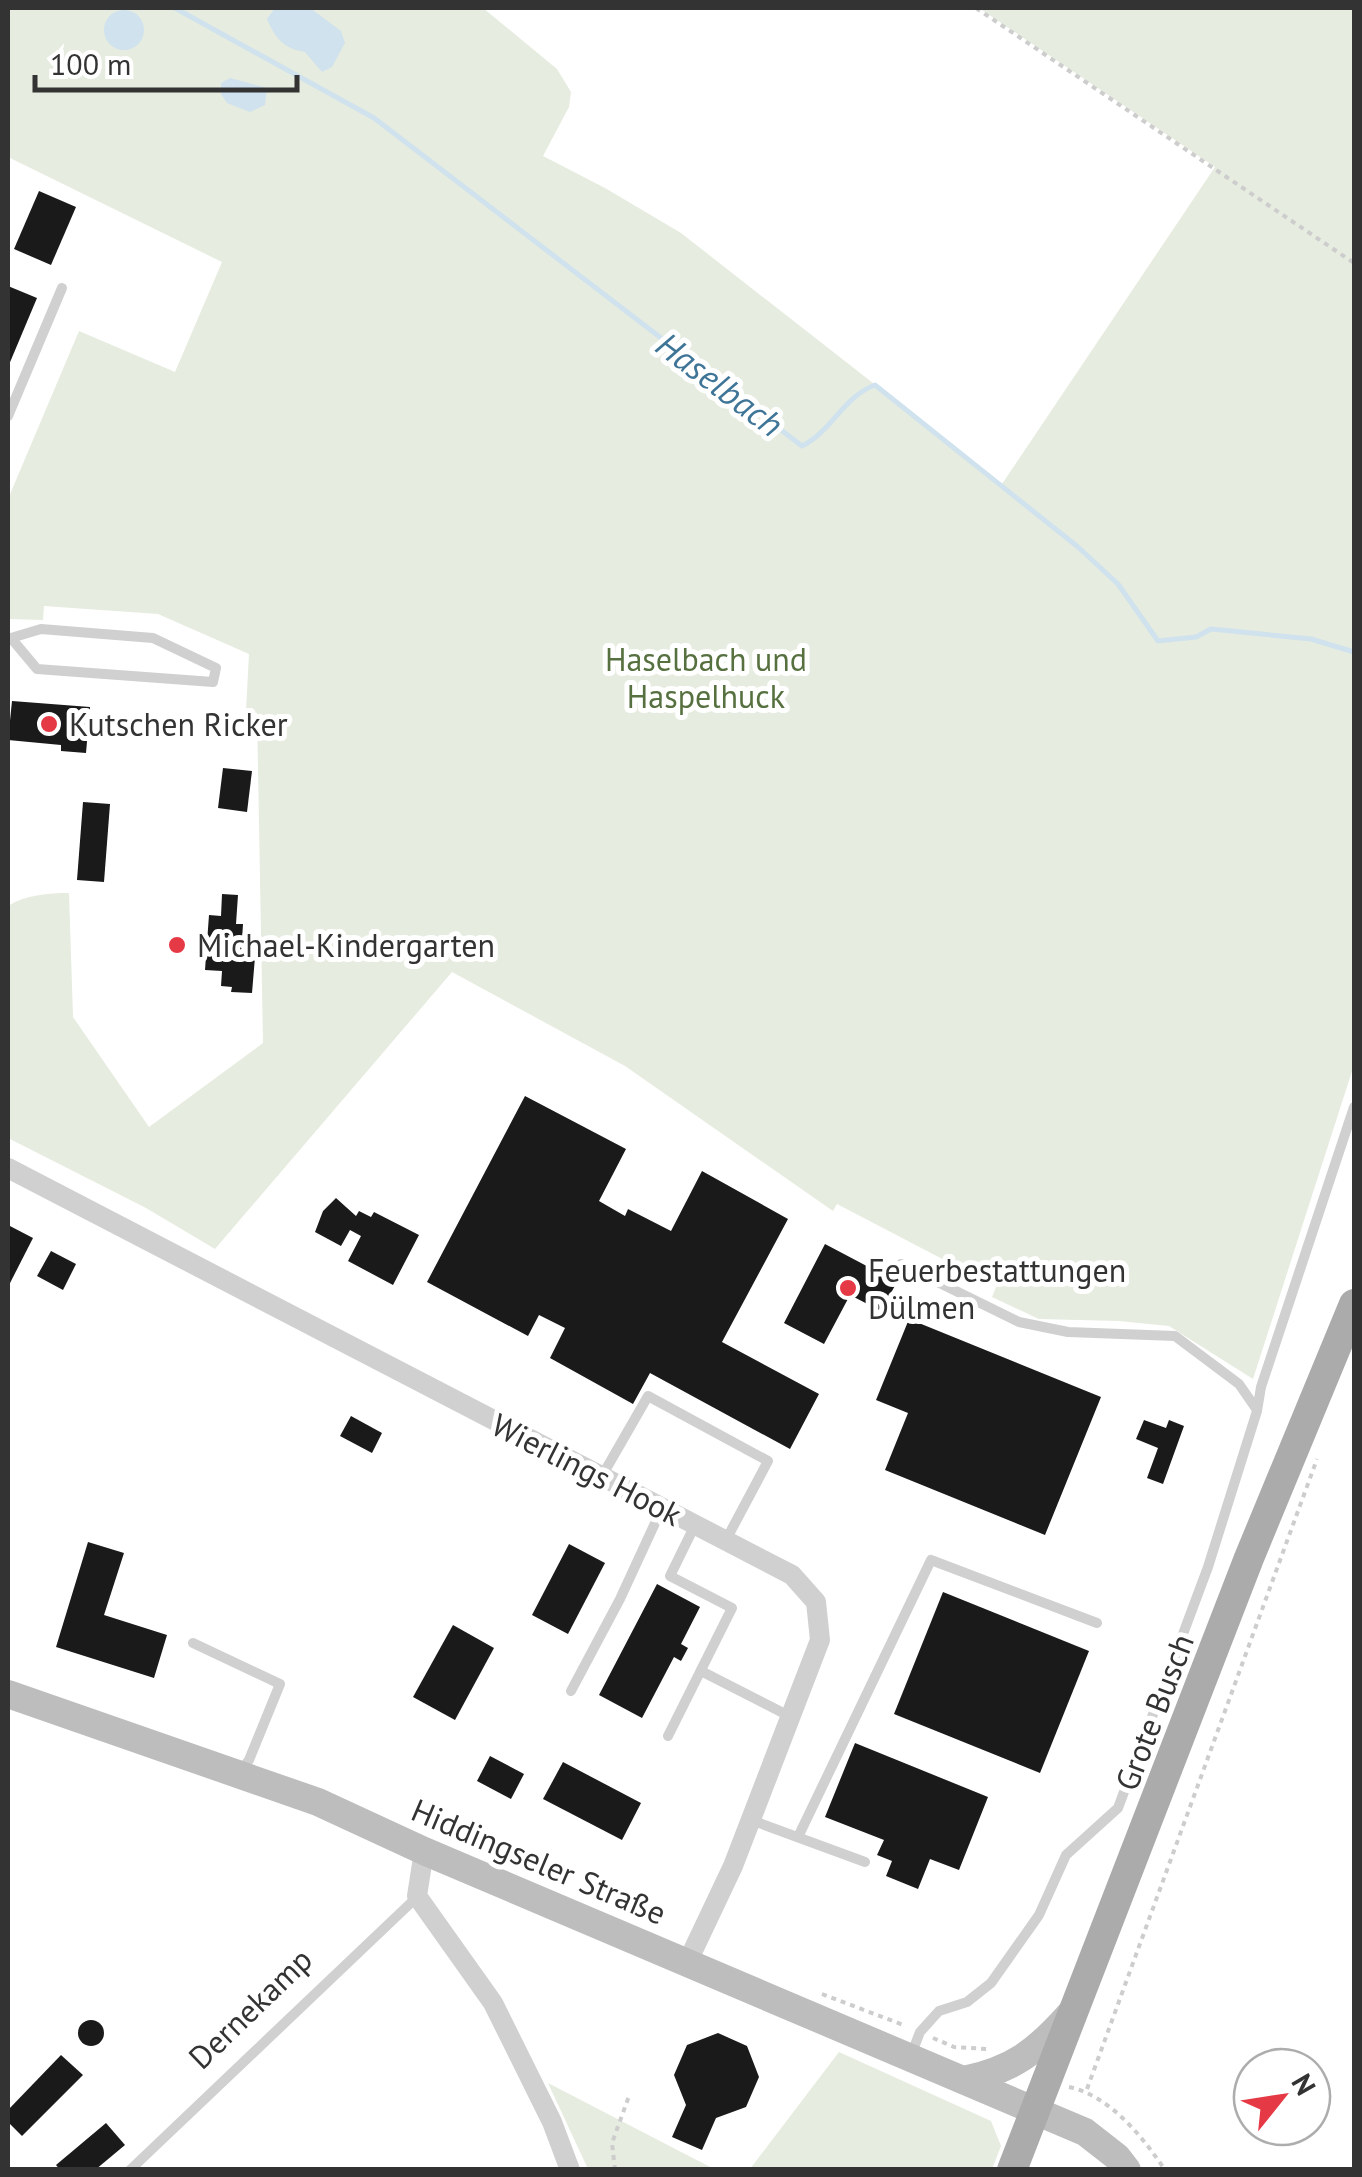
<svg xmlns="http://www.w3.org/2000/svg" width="1362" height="2177" viewBox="0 0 1362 2177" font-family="'PT Sans',sans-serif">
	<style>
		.green { fill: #e6ecdf }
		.water { fill: #cfe2ee }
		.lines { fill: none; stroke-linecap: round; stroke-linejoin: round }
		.stream { stroke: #cfe2ee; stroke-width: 5 }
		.building { fill: #1a1a1a }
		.path { stroke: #cdcdcd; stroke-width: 4; stroke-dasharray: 5 5; stroke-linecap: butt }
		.lane { stroke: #d0d0d0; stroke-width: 10 }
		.street { stroke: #d0d0d0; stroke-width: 20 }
		.secondary { stroke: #bdbdbd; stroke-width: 28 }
		.primary { stroke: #ababab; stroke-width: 30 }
		.poi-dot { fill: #e63946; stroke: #fff; stroke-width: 4 }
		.labels { text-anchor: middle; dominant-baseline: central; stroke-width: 10; stroke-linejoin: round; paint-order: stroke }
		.park-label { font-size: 32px; fill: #56703f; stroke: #fff }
		.poi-label { font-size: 32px; fill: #333; stroke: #fff; text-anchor: start }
		.street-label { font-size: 32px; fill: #333; stroke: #fff }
		.water-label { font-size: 35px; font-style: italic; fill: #3f7597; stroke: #fff }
	</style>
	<rect width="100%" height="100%" fill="#fff"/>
	<g class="green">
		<path d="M8,8H483L557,69L571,92L569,107L543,156L605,188L681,233L1002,484L1215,167L979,8H1354V1065L1253,1379L1169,1326L1119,1321L1039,1319L992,1297L996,1287L837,1204L833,1211L625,1066L452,972L215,1249L146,1208L8,1138V906C25,895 48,893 69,893L73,1017L149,1127L263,1043L257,713L246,711L249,654L158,614L44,606L43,620L8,619V499L79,331L175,372L222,262L8,157Z"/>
		<polygon points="839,2052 991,2121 1001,2146 992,2169 750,2169"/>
		<polygon points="548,2083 714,2169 588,2169"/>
	</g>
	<g class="water">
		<path d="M275,8H310L341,31L345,43L332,67L322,72L305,52C284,49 275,38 267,19Z"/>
		<circle cx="124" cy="30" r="20"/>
		<polygon points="230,78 267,88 265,105 250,112 227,103 221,94 221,83"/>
	</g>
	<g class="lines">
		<path class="stream" d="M175,8L374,118L802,446C832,431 843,397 875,385L1078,547L1118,584L1158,641L1196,637L1211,629L1311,639L1354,652"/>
	</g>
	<g class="building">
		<polygon points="39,191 76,207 51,265 14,249"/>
		<polygon points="8,286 37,298 8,367"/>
		<polygon points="12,701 90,707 86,753 61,751 61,745 8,740"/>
		<polygon points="223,768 252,771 247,812 218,808"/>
		<polygon points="83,802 110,804 104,882 77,880"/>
		<polygon points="222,894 238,895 236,924 243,924 241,956 255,957 252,993 231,992 232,987 221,986 222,971 205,970 209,915 221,916"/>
		<polygon points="525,1096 626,1149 599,1201 625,1216 628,1209 671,1231 702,1171 788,1219 722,1342 819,1394 790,1449 650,1373 633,1404 550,1358 565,1328 539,1315 528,1336 427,1282"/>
		<polygon points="336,1198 356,1216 359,1211 371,1217 374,1212 419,1235 393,1285 348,1261 361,1236 350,1230 341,1246 315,1232 323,1211"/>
		<polygon points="8,1225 33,1238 8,1287"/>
		<polygon points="825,1244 897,1282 881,1311 850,1295 824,1344 784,1323"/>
		<polygon points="51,1251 76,1264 63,1290 37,1276"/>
		<polygon points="909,1319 1101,1397 1045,1535 885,1470 908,1413 876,1400"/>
		<polygon points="351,1416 382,1433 372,1453 340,1436"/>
		<polygon points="1144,1420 1166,1428 1169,1420 1184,1426 1163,1484 1147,1478 1158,1448 1136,1439"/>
		<polygon points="88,1542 124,1553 104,1615 167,1635 154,1678 56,1647"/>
		<polygon points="569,1544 605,1563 568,1634 532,1615"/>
		<polygon points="657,1584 700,1607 681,1644 688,1648 681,1661 674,1657 642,1718 599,1695"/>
		<polygon points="943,1592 1089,1651 1040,1773 894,1714"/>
		<polygon points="453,1625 494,1648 455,1720 413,1697"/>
		<polygon points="855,1743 988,1797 959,1870 930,1859 918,1889 886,1876 892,1861 877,1855 884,1840 825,1817"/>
		<polygon points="490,1756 524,1774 511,1799 477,1781"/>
		<polygon points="563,1762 641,1803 622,1840 543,1799"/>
		<circle cx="91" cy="2033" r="13"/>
		<polygon points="718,2033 747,2046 759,2077 746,2107 716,2118 702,2150 672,2137 686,2105 674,2075 687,2045"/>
		<polygon points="61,2055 83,2075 22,2136 8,2122 8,2110"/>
		<polygon points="106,2123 125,2145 95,2170 60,2170 56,2165"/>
	</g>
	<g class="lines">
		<g class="path">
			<polyline points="976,8 1354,263"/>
			<polyline points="822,1994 906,2026"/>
			<polyline points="933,2038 954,2047 987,2049"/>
			<path d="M1069,2087C1110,2096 1142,2136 1165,2170"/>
			<polyline points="1087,2089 1317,1459"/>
			<polyline points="615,2170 612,2143 629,2096"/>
		</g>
		<g class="lane">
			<polyline points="8,416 62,288"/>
			<polyline points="8,641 11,638 41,629 153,638 216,668 213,682 37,669 11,638"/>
			<polyline points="901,1264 1019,1322 1068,1332 1175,1336 1239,1384 1257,1410"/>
			<polyline points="602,1476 648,1396 768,1461 726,1540"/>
			<polyline points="193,1643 280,1684 249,1760 241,1770"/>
			<polyline points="701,1671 791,1717"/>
			<polyline points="571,1691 620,1599 662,1508"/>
			<polyline points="668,1736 732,1608 670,1576 695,1525"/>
			<polyline points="751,1820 865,1862"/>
			<polyline points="798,1837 931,1560 1097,1623"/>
			<polyline points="910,2058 920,2032 939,2011 967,2002 991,1983 1039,1915 1066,1855 1118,1808 1208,1567 1257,1411 1261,1387 1354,1107"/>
			<polyline points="130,2170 417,1897"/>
		</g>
		<g class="street">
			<polyline points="8,1168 792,1575 816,1602 820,1640 733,1866 688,1961"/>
			<polyline points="424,1851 417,1896 493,2003 552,2122 570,2170"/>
		</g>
		<g class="secondary">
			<polyline points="8,1694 318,1802 424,1851 1085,2132 1117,2157 1127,2170"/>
			<path d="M964,2080C1014,2069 1036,2052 1070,2014"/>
		</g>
		<polyline class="primary" points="1012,2170 1249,1558 1354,1304"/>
	</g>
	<g class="poi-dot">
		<circle cx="49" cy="724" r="10"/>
		<circle cx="177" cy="945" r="10"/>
		<circle cx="848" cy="1288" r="10"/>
	</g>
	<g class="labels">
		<g class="park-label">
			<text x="706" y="659">Haselbach und<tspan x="706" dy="37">Haspelhuck</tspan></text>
		</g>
		<g class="poi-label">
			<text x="69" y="724">Kutschen Ricker</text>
			<text x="197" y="945">Michael-Kindergarten</text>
			<text x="868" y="1270">Feuerbestattungen<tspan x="868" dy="37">Dülmen</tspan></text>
		</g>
		<g class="street-label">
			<text transform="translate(587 1469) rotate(27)">Wierlings Hook</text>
			<text transform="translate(1154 1712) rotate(-69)">Grote Busch</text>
			<text transform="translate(539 1861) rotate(23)">Hiddingseler Straße</text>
			<text transform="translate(250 2008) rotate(-44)">Dernekamp</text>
		</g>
		<g class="water-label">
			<text transform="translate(720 384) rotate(37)">Haselbach</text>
		</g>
	</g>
	<rect width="1362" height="2177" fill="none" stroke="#333333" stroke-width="20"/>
	<g transform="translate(1282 2097) rotate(60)"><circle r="48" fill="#ffffff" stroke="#adadad" stroke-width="2.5"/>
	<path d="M0-8L18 38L0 25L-18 38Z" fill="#e63946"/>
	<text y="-15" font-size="28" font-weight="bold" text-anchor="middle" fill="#333333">N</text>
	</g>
	<path d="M35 75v15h262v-15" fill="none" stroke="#333333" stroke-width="5"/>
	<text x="50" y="75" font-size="30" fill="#333333" stroke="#ffffff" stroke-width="8" paint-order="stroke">100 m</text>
</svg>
